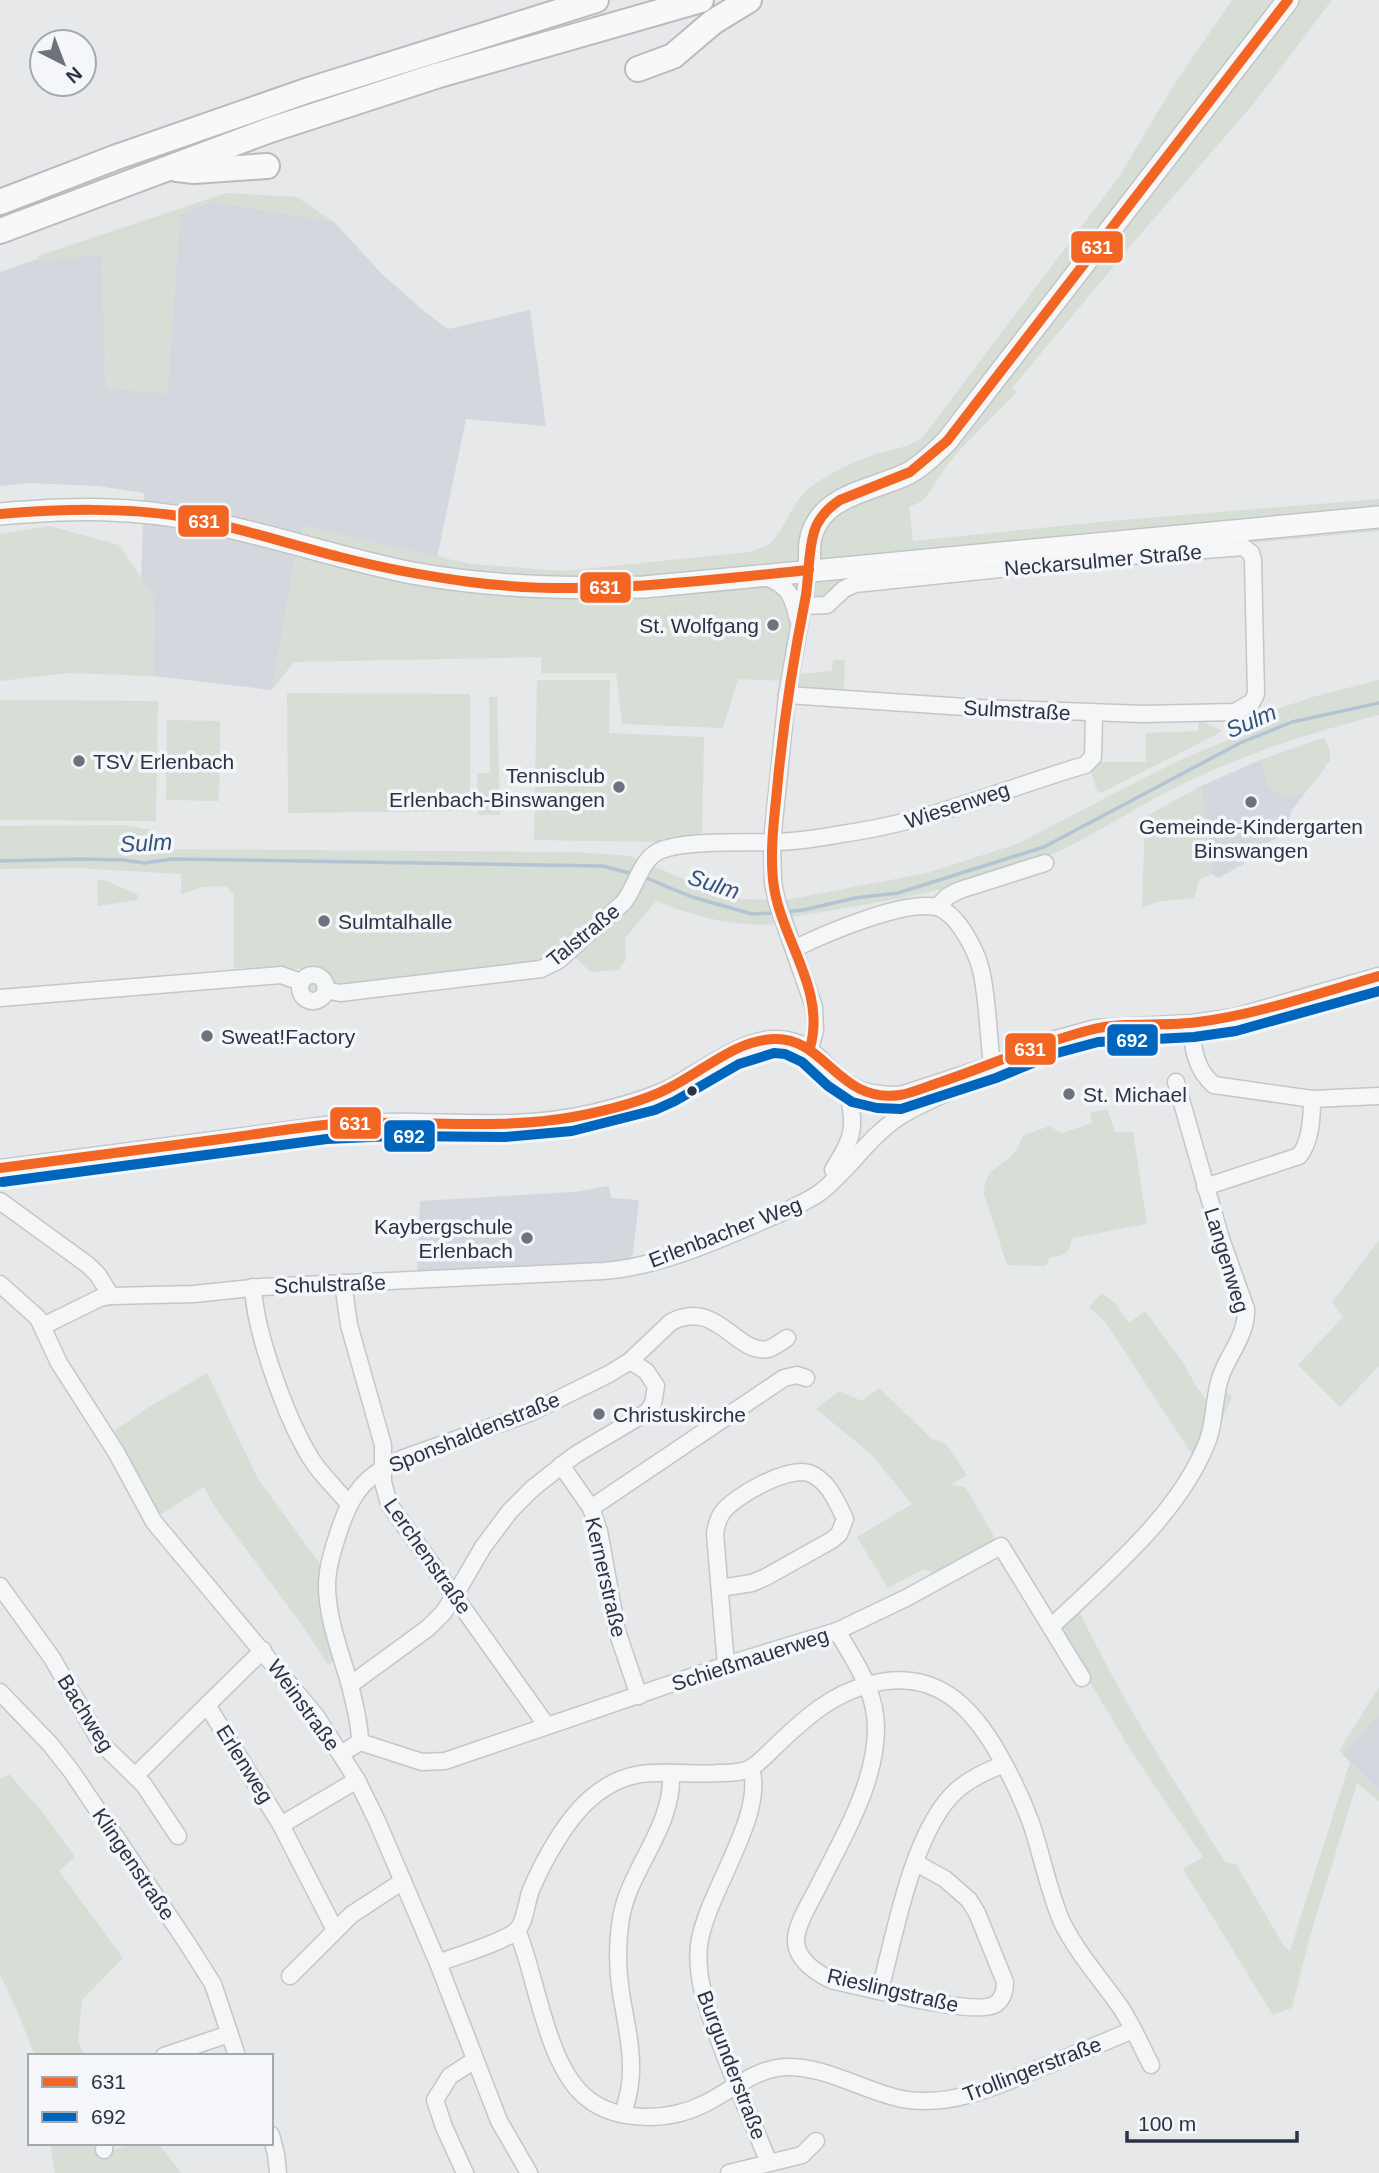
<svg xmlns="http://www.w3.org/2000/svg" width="1379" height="2173" viewBox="0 0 1379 2173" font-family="Arial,sans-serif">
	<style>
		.built { fill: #d4d7dd }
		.green { fill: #d6ded6 }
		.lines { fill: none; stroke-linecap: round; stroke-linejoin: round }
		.stream { stroke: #b4c4d5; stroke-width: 3.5 }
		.minor-casing { stroke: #c4c6c8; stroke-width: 19 }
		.major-casing { stroke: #c2c5c8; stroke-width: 24 }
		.highway-casing { stroke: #b8bbbf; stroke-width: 28 }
		.minor { stroke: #f5f6f7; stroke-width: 16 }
		.major { stroke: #f8f8f8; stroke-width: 21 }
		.highway { stroke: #f8f8f8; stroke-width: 24 }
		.bus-1-casing { stroke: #f4f6f9; stroke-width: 16 }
		.bus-2-casing { stroke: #f4f6f9; stroke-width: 16 }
		.bus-1 { stroke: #f26522; stroke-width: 10 }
		.bus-2 { stroke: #0065bd; stroke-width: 10 }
		.poi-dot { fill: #6c737f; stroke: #f4f6f9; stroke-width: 2.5 }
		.bus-dot { fill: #2b3445; stroke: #f4f6f9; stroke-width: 2.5 }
		.labels { text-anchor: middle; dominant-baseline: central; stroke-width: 7; stroke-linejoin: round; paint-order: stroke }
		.street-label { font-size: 21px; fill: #2b3445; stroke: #f4f6f9 }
		.poi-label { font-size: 21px; fill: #2b3445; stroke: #f4f6f9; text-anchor: start }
		.water-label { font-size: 23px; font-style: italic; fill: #34527a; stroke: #f4f6f9 }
		.line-badge { stroke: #f4f6f9; stroke-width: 2.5 }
		.badge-label { font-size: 19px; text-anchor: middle; font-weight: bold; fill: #fff }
	</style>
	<rect width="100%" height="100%" fill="#e6e8ea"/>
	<g class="built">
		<polygon points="212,201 334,222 382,274 425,312 448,329 530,310 546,426 466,419 437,558 304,526 296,554 272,690 153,676 154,598 141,580 144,493 98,486 28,483 0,486 0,272 37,259 102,255 106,388 167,393 180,214"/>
		<polygon points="1324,738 1329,748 1330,760 1292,810 1283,835 1245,853 1244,864 1218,878 1212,874 1201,786 1260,760"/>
		<polygon points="609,1186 611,1198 639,1200 633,1254 624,1264 417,1274 420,1201 574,1192"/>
		<polygon points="1379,1713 1379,1791 1342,1754"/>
	</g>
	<g class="green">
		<path d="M1232,0H1332L1255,102L1145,229L1012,388L1017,392C992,418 963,443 942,472C932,486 927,504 909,506L913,541L1110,521L1379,499V531L853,580L829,599L791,601L792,637L785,681L738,679L723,728L622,724L616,673H541V657L294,662L272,690L296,554L304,526L471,564L563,571L750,552C755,550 761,548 766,546C785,534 790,504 808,489C827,474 853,462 876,454C894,449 906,448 922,438L1119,177L1175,83Z"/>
		<polygon points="227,193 297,197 334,222 212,201 180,214 167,393 106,388 102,256 37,259 38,256"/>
		<polygon points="50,526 119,545 154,597 153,676 68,673 0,681 0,534"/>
		<polygon points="833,660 845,660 844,692 798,687 801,674 832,671"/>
		<polygon points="537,680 610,680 609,733 704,737 702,837 664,842 534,840"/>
		<path d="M1379,680V715C1309,733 1240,755 1175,788C1132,809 1087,840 1044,858C964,890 876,903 791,917L786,900L927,873L1017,844L1173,763L1268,723L1265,713L1316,696Z"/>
		<polygon points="287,693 470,694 470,811 288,813"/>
		<polygon points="489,697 497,697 500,815 478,815 477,773 490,773"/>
		<polygon points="0,700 158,701 156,821 0,820"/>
		<polygon points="167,720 220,721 219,801 166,800"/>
		<polygon points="1198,721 1204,722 1223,731 1101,793 1097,791 1090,769 1097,762 1146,762 1146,733 1198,731"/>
		<path d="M1324,738C1337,762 1320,773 1305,793L1283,798L1269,788L1260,760Z"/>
		<polygon points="1201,786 1212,874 1199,880 1194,898 1162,901 1142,907 1145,817"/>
		<path d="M124,825L151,830L164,849L575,852L630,856L695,884L742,899L773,900L779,924C740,928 693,917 656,901L625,938L626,960L618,970L591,972L566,949L550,961L340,991L322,973L313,969L234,968V895L226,886L202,887L181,894V874L77,868L0,869V826Z"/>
		<polygon points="97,879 107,881 138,895 137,900 98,906"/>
		<circle cx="312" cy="988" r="11"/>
		<path d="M1107,1109L1115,1132H1133L1147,1224L1072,1238C1069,1253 1066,1256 1050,1257L1046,1266L1007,1265L984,1194C984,1167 1002,1168 1015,1152C1019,1148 1020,1141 1023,1136L1049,1126L1062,1133L1092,1123L1090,1113Z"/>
		<polygon points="1379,1240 1379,1366 1340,1407 1298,1365 1343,1317 1332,1302"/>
		<polygon points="1102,1293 1116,1304 1129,1323 1145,1311 1184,1364 1197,1388 1216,1411 1222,1389 1232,1396 1208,1452 1195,1459 1106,1323 1089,1307"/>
		<polygon points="207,1373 258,1479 323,1568 335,1660 328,1665 302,1625 214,1506 204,1487 158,1516 113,1432 149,1407"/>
		<polygon points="879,1388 932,1439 946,1444 967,1475 950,1485 965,1487 993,1534 994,1542 933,1573 924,1569 888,1588 857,1537 912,1504 871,1454 816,1409 839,1391 862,1401"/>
		<path d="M1073,1598C1115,1690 1171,1776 1225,1862L1236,1864L1284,1946L1290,1951L1350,1762L1379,1791V1801L1357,1783L1310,1936L1292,2008L1273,2015L1183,1869L1203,1857L1131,1751L1052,1618Z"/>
		<polygon points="1379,1687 1379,1713 1342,1754 1339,1751"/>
		<polygon points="9,1774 43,1813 75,1857 59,1871 123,1958 82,2000 78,2041 85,2056 35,2056 17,2010 0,1975 0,1779"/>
		<polygon points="50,2143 102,2143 103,2153 135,2143 158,2143 181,2173 55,2173"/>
	</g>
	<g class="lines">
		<g class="stream">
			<polyline points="0,861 80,859 124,860 144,863 172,859 603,866 633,874"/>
			<polyline points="644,877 692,897 752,914 777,913"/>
			<polyline points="784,912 803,910 855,898 898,893 1044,847 1240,743 1292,722 1379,703"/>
		</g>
		<defs>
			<g id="minor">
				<polyline points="809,570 787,695 772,842 773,883 777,902 814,1007 815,1031 810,1048"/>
				<path d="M771,574V579C792,590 792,598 798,619"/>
				<polyline points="787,695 980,708 1143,714 1235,712 1252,702 1256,694 1253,560 1251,553 1243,547 1118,557 855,584 844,589 827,605 803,606"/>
				<polyline points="937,907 948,896 960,890 1045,863"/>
				<path d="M794,949C824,934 903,900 936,907C957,912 976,950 981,970C988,1000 988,1034 992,1065"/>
				<circle cx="313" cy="988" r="13"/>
				<path d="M325,990L340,993L541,969L559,960L623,903C636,888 640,860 659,851C684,840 741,843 770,842C800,842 830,836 860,831C938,818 1010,787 1085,765L1093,757L1094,714"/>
				<polyline points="0,998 281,975 301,982"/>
				<path d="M1193,1023C1191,1046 1196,1070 1214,1085L1312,1099L1379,1096"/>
				<path d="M0,1168L326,1125C356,1123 386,1121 417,1122C475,1123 534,1127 592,1113C618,1107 644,1100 668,1089C699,1073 738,1041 773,1039C817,1037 825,1075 858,1089C871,1094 886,1095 900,1095L992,1065L1052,1040L1096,1028L1193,1023L1234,1017L1379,976"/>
				<path d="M833,1170C841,1156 852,1141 852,1124C853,1110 847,1098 850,1084"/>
				<path d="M1205,1187L1299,1156C1311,1142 1312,1117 1312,1099"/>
				<polyline points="0,1201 88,1265 98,1275 111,1296"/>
				<polyline points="343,1283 349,1325 383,1445 383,1482 389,1504 547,1726"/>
				<polyline points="0,1284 38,1318 59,1363 116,1452 154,1522 316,1716 357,1780 377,1821 438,1963 499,2121 529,2173"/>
				<path d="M253,1287C255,1333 289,1428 316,1466C326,1479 338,1491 348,1503"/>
				<path d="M43,1326L100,1298L111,1296L194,1294L261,1287L603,1271C658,1267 714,1242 765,1220C784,1211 805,1204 822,1191C850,1168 868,1138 899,1117C922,1101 960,1092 975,1071"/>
				<polyline points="561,1465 591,1508 599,1531 617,1631 639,1696"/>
				<polyline points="591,1508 784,1378 797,1375 806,1378"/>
				<polyline points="0,1586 52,1658 101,1743 144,1785 178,1836"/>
				<path d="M720,1588L752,1583L766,1577L832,1540L839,1534L845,1519C837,1502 828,1480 809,1473C788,1466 734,1496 722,1513C718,1519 716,1526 715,1534L726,1665"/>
				<path d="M1051,1627C1106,1574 1180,1514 1208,1440C1216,1418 1213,1395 1222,1373C1231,1351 1247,1333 1246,1309L1221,1239L1176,1082"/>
				<path d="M837,1631C855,1662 876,1691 876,1728C876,1784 842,1839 818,1887C811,1901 795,1926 796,1941C796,1960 819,1975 834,1981C864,1987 971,2016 994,2005C1003,2000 1005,1991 1005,1982L977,1913L969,1900L945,1879L916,1863"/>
				<polyline points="350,1685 428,1628 443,1613 455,1595 483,1547 510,1511 533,1488 575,1455 647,1412 653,1404 656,1386 646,1371 630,1361"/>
				<polyline points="0,1692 50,1744 72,1772 187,1943 213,1984 237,2056"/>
				<polyline points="207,1705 281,1825 335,1930"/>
				<path d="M360,1742C360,1724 355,1707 351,1689C342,1656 327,1620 327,1585C327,1567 334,1546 340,1528C352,1492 366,1475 401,1459L530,1413L609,1374L630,1361L671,1322C717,1298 736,1355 768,1349C775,1347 781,1342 787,1338"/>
				<polyline points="341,1754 360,1742 422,1762 445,1761 726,1665 837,1631 906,1598 1001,1546 1082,1678"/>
				<path d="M751,1768C766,1816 706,1893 699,1945C695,1983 711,2018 724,2053C738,2090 754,2126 769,2163"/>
				<polyline points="135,1776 263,1650"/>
				<polyline points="281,1825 357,1780"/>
				<path d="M517,1930C537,1977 546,2067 588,2099C619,2123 670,2121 704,2104C731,2091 754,2069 785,2067C827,2066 863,2091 902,2099C951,2108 997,2086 1040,2068C1071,2056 1102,2043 1133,2030"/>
				<path d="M438,1963C456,1956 505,1942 517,1930C526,1921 526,1902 531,1890C544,1859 569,1814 596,1794C638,1761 673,1777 720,1773C729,1773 742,1773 751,1768C761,1762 770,1751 779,1743C805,1718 831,1695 867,1685C934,1666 972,1705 1002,1760C1013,1780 1023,1801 1031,1823C1042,1855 1048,1889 1061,1920C1076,1952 1101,1979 1121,2008C1133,2026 1141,2046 1151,2065"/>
				<polyline points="290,1976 351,1915 403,1881"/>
				<path d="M880,1990C895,1934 913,1829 957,1790C971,1778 987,1771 1004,1764"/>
				<polyline points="164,2056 229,2034"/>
				<path d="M623,2114C627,2101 631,2087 631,2072C632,2045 625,2019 621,1993C617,1968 617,1943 621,1918C630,1867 674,1827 671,1773"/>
				<polyline points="271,2135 276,2154 278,2173"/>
				<polyline points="104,2150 105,2143"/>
				<polyline points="465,2173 444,2127 435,2100 450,2076 475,2060"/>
				<polyline points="729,2173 802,2155 816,2141"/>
			</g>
			<g id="major">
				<path d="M0,514C72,508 134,506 206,522C275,536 342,559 412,573C490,587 566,589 644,587L1379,517"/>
				<path d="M809,570C810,561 809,551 810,542C818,494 873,491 909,473C923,465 935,453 947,441L1288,0"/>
			</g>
			<g id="highway">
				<polyline points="638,69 673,56 713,22 749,0"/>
				<polyline points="177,169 194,171 267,166"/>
				<polyline points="0,202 114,158 309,90 596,0"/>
				<polyline points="0,231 270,130 439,75 701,0"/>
			</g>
		</defs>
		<use href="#minor" class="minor-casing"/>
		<use href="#major" class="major-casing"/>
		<use href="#highway" class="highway-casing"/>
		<use href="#minor" class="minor"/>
		<use href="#major" class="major"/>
		<use href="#highway" class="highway"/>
		<defs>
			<g id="bus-1">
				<path d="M0,514C62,509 124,507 185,517C238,527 288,544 340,557C382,568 426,576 470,582C583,597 696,581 809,570"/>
				<path d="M810,1048C827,988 779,938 773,880C770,850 774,820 777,790C783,724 793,660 806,595C809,575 808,552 814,532C818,518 828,508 840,500L910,472L947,441L1288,0"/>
				<path d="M0,1168C74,1158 148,1149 221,1139C259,1134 298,1127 336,1124C414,1119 495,1131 573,1117C605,1111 640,1103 669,1088C702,1072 734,1041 773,1039C825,1036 838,1104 900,1095C913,1093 928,1086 941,1082C991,1065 1039,1043 1090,1030C1124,1021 1163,1027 1198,1022C1259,1014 1319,993 1379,976"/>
			</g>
			<polyline id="bus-2" points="2,1182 327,1139 394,1136 505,1137 572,1131 655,1110 675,1101 739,1064 774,1053 785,1054 802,1062 828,1086 852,1102 877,1108 901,1109 996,1078 1057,1053 1098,1042 1194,1037 1236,1031 1379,991"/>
		</defs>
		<use href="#bus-1" class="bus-1-casing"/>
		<use href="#bus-2" class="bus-2-casing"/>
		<use href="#bus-1" class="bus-1"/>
		<use href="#bus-2" class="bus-2"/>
	</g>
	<g class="poi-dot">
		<circle cx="773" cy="625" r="7"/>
		<circle cx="79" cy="761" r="7"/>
		<circle cx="619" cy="787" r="7"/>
		<circle cx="1251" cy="802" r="7"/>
		<circle cx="324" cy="921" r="7"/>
		<circle cx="207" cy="1036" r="7"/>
		<circle cx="1069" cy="1094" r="7"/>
		<circle cx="527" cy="1238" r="7"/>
		<circle cx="599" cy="1414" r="7"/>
	</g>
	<circle class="bus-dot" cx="692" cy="1091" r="6"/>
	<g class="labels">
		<g class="street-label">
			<text transform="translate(1103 560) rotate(-5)">Neckarsulmer Straße</text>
			<text transform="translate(1017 710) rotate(3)">Sulmstraße</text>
			<text transform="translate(957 805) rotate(-18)">Wiesenweg</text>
			<text transform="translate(583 935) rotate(-39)">Talstraße</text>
			<text transform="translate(725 1232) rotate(-21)">Erlenbacher Weg</text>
			<text transform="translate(1227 1260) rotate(73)">Langenweg</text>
			<text transform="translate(330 1284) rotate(-2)">Schulstraße</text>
			<text transform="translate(474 1432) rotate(-22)">Sponshaldenstraße</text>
			<text transform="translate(428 1556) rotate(55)">Lerchenstraße</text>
			<text transform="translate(606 1577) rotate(77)">Kernerstraße</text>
			<text transform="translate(750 1659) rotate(-18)">Schießmauerweg</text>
			<text transform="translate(304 1705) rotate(54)">Weinstraße</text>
			<text transform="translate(86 1713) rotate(58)">Bachweg</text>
			<text transform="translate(245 1764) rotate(58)">Erlenweg</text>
			<text transform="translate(134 1864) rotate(56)">Klingenstraße</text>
			<text transform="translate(893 1990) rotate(13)">Rieslingstraße</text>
			<text transform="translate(732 2065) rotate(69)">Burgunderstraße</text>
			<text transform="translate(1032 2069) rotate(-21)">Trollingerstraße</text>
		</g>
		<g class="poi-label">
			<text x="759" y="625" text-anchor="end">St. Wolfgang</text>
			<text x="93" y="761">TSV Erlenbach</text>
			<text x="605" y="775" text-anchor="end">Tennisclub<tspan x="605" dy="24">Erlenbach-Binswangen</tspan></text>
			<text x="1251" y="826" text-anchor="middle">Gemeinde-Kindergarten<tspan x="1251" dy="24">Binswangen</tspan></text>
			<text x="338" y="921">Sulmtalhalle</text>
			<text x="221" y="1036">Sweat!Factory</text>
			<text x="1083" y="1094">St. Michael</text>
			<text x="513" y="1226" text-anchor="end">Kaybergschule<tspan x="513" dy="24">Erlenbach</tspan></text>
			<text x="613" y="1414">Christuskirche</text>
		</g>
		<g class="water-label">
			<text transform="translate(1251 721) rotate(-23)">Sulm</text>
			<text transform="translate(146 843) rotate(-3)">Sulm</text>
			<text transform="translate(714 884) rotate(18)">Sulm</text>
		</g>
	</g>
	<g class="line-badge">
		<rect x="1070" y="230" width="54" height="34" rx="7" fill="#f26522"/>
		<rect x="177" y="504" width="53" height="34" rx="7" fill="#f26522"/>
		<rect x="579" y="571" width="53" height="33" rx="7" fill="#f26522"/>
		<rect x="1106" y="1023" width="53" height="34" rx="7" fill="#0065bd"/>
		<rect x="1004" y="1032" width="53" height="34" rx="7" fill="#f26522"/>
		<rect x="329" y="1106" width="53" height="34" rx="7" fill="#f26522"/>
		<rect x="383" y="1119" width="53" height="34" rx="7" fill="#0065bd"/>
	</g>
	<g class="badge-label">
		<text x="1097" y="254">631</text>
		<text x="204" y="528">631</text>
		<text x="605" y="594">631</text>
		<text x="1132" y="1047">692</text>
		<text x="1030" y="1056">631</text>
		<text x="355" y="1130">631</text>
		<text x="409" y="1143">692</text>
	</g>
	<rect x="28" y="2054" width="245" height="91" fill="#f4f6f9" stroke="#a4a8b1" stroke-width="2"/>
	<rect x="42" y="2077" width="35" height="10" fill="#f26522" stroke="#a4a8b1" stroke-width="2"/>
	<text x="91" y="2089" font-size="21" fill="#2b3445">631</text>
	<rect x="42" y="2112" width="35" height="10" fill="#0065bd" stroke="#a4a8b1" stroke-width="2"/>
	<text x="91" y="2124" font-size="21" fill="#2b3445">692</text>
	<g transform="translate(63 63) rotate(138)"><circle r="33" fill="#f4f6f9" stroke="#a4a8b1" stroke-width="2"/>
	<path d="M0-5L12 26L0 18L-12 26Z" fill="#6c737f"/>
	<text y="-10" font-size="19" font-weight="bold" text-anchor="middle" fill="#2b3445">N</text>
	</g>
	<path d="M1127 2131v10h170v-10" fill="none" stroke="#2b3445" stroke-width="3.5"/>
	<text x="1138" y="2131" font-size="21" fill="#2b3445" stroke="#f4f6f9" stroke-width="5" paint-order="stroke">100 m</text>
</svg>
